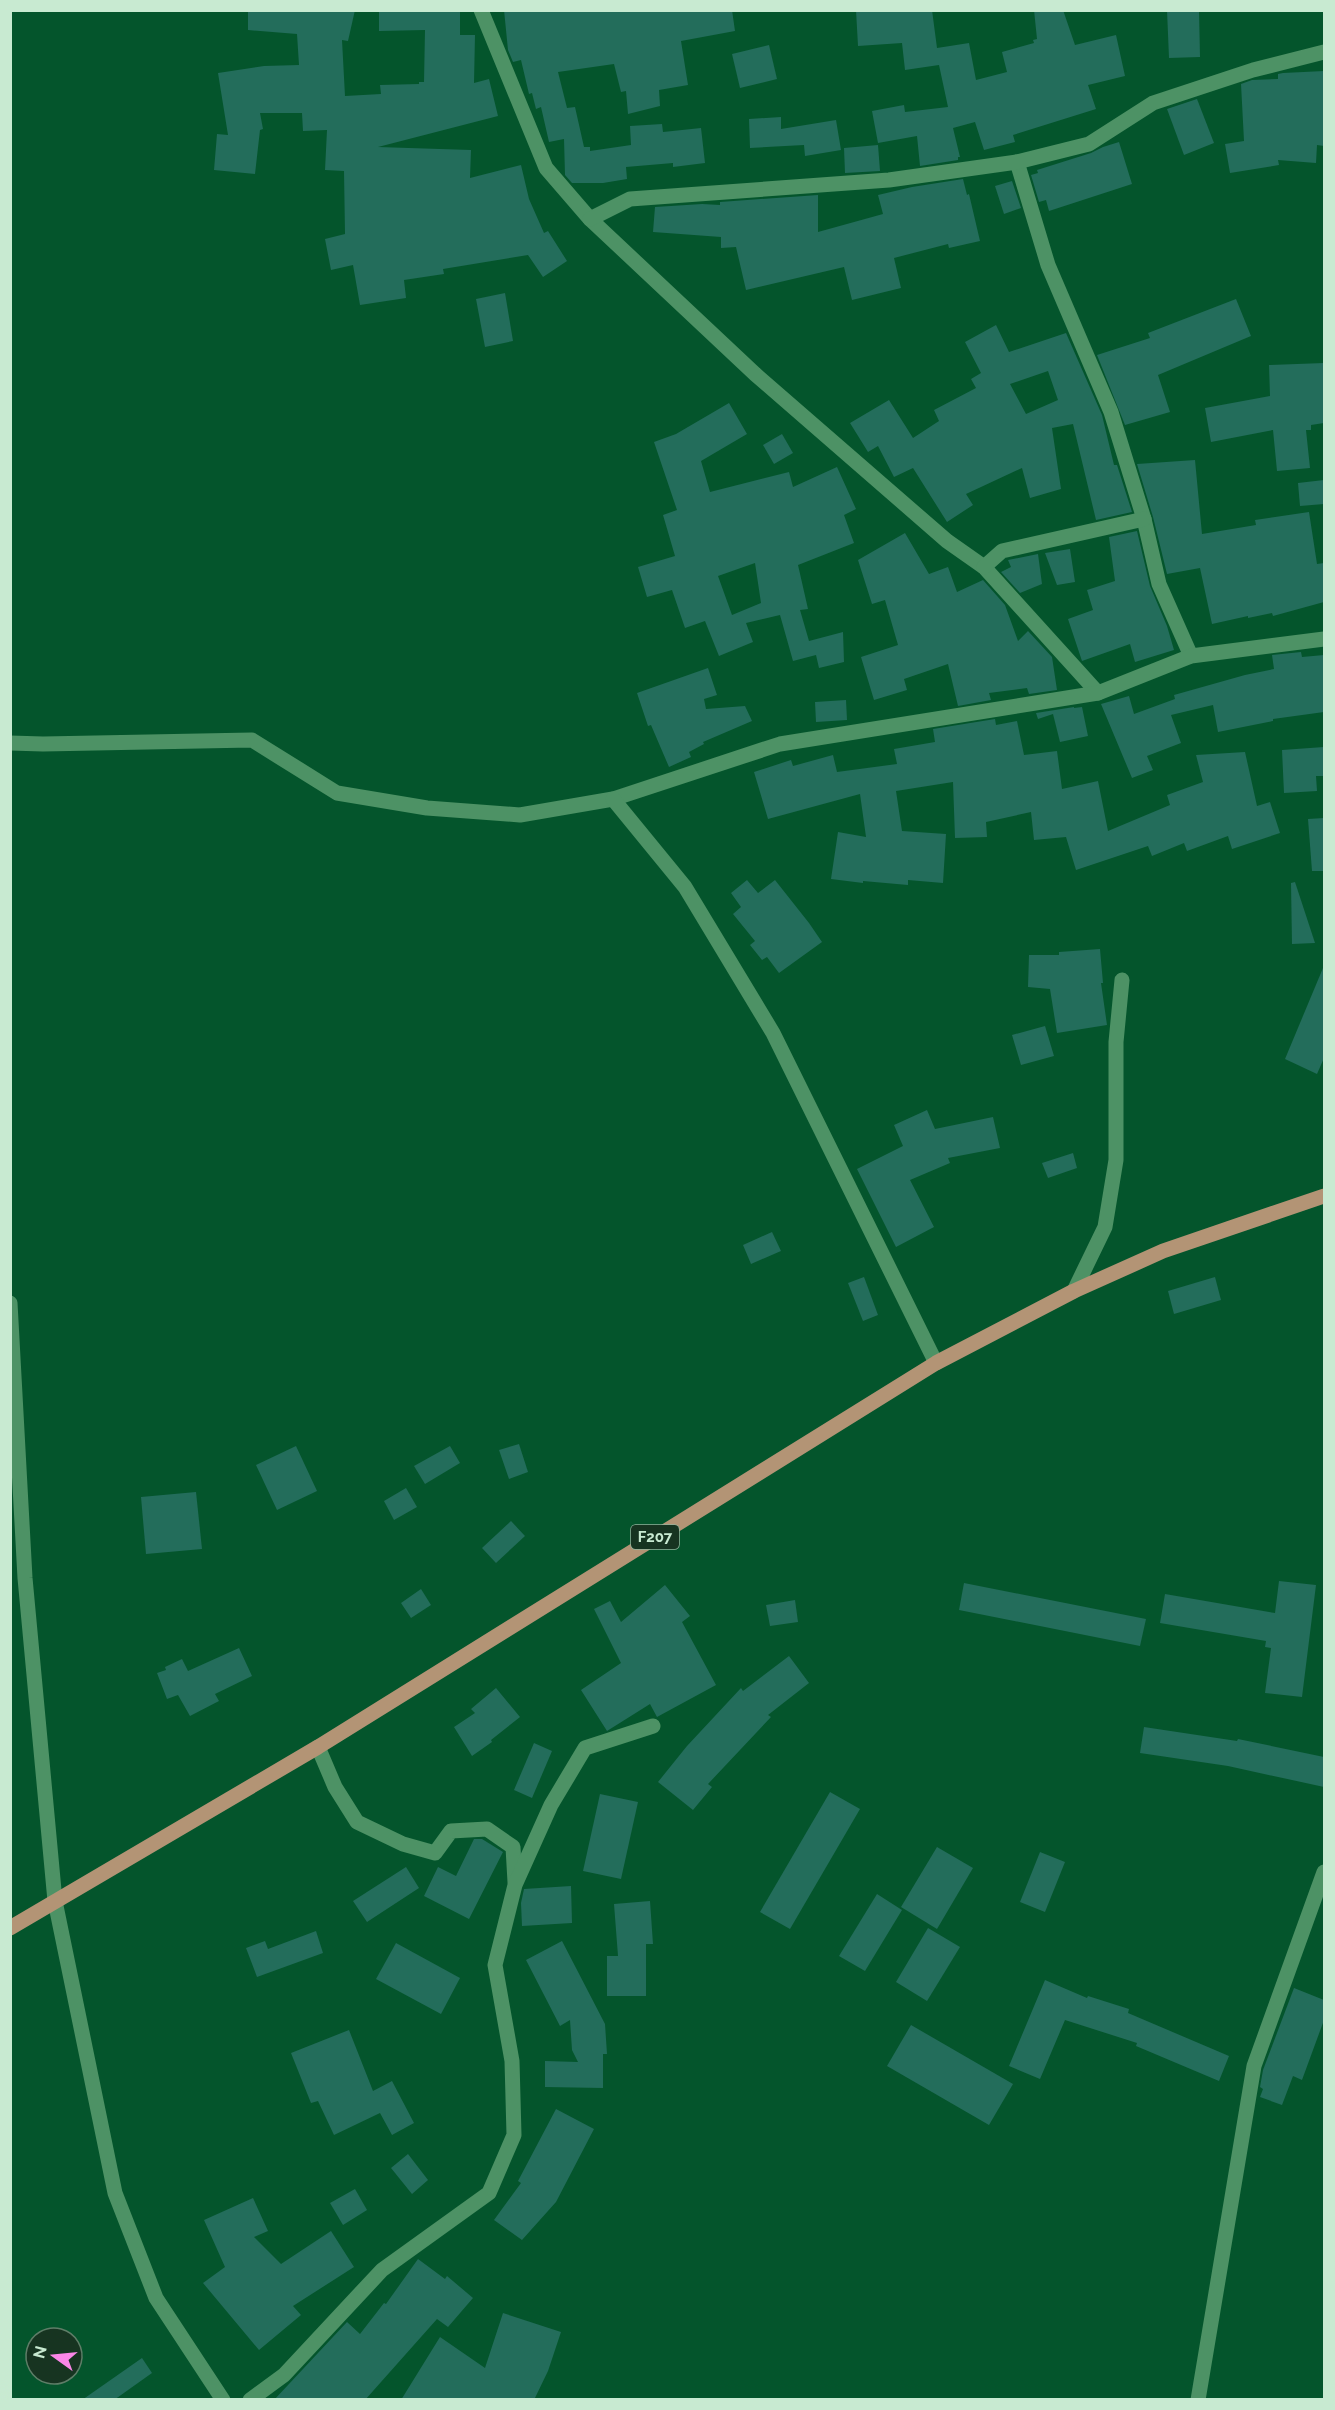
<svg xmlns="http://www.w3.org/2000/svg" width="1335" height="2410" viewBox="0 0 1335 2410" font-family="Raleway,sans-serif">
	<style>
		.building { fill: #236d5b; fill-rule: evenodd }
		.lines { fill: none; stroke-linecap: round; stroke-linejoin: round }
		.minor { stroke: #4d9265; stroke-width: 15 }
		.primary { stroke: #b39475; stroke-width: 15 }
		.labels { text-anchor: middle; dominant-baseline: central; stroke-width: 5; stroke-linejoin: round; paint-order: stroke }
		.shield { fill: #173421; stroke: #93b39c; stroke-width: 1.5 }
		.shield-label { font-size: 15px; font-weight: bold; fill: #c8ead1 }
	</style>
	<rect width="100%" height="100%" fill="#04552c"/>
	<g class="building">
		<polygon points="248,10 355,10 348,41 342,40 345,96 381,94 380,85 419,84 419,82 424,82 425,30 379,31 379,10 460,10 460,35 475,35 474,83 489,79 498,116 378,147 471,150 470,178 521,165 529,199 544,233 548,231 567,261 543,277 528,255 443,269 444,274 404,280 406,298 360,305 353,265 331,270 325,239 345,234 344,171 325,170 327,130 303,131 302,113 260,113 263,129 260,130 255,174 214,170 217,134 228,135 218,73 264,66 299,65 297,34 248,30"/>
		<polygon points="504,10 732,10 735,31 681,41 688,85 659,90 660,106 628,114 626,91 621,92 614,64 558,72 567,108 575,107 584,147 590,147 590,151 631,145 630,126 662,124 663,132 701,128 705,163 673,167 673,163 626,167 627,179 603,183 572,183 565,175 564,139 549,142 541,107 536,109 532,93 529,94 521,60 513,62 508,50"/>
		<polygon points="856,10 932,10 937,48 969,43 976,80 1007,72 1002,52 1034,43 1033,40 1037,39 1034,10 1063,10 1075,45 1116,35 1125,76 1088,85 1096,109 1013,135 1015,142 984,150 975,122 953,128 960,157 958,157 958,160 920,166 917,136 878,143 872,111 904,105 905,112 948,107 939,65 905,70 902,43 858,46"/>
		<polygon points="1167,10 1199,10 1200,57 1169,58"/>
		<polygon points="769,45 777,79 740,88 732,54"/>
		<polygon points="1324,71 1324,146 1317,145 1316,163 1278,160 1279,165 1230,173 1225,144 1244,141 1241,84 1252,80 1278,79 1278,74 1283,73"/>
		<polygon points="1197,99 1214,143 1184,155 1167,109"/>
		<polygon points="781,117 781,129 836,120 841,150 805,156 804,145 750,148 749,119"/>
		<polygon points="1119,142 1132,184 1049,211 1046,200 1039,202 1031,175 1038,173 1037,170 1091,153 1103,147"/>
		<polygon points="878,145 880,171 845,173 844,148"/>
		<polygon points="963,179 967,195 969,194 980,241 949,248 948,244 894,258 901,288 852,300 844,267 746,290 736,247 721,248 721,237 653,232 655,207 702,204 720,205 720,202 818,195 818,232 883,214 878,195 912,187"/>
		<polygon points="1012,181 1021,208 1004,214 995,186"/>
		<polygon points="505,293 513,341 485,347 476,299"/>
		<polygon points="1236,299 1251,336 1158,375 1170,412 1125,425 1097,355 1150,338 1148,333"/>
		<path d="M996,325L1009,352L1066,333L1102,415L1114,465H1117L1132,512L1096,520L1073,424L1052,428L1061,489L1030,498L1022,468L966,494L973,505L947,522L913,468L894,477L878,446L868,452L850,423L889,400L913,438L939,421L934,410L976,388L971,379L981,373L965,342ZM1048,371L1058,400L1026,414L1010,384Z"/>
		<polygon points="1324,363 1324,423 1311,425 1311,430 1306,430 1310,468 1277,471 1273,430 1211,442 1205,408 1270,396 1269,365"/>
		<path d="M729,403L747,434L701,461L710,492L789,472L793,487L837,467L856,509L844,515L854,543L798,565L808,609L800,610L809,641L843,632L844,662L819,668L816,655L793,661L780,615L746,623L753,642L719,656L705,621L685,628L672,590L647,597L638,567L675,556L663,515L677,510L654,442L676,434ZM755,563L761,603L732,615L718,576Z"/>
		<polygon points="782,434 793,453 774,464 763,445"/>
		<polygon points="1195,460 1202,534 1256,525 1255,520 1309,512 1317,564 1324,563 1324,602 1273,616 1272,613 1248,618 1248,616 1212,624 1200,568 1167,574 1153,517 1137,464"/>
		<polygon points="1324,480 1324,504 1300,506 1298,483"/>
		<polygon points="1137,531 1150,586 1167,626 1174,650 1135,662 1130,644 1082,661 1068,619 1093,610 1087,590 1115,581 1109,537"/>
		<polygon points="905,533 929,574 948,567 957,592 983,580 1005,605 1018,641 1028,631 1052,657 1057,690 1029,694 1027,688 989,693 991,700 958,706 948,664 904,679 907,690 874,700 861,657 898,645 885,600 872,604 858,560"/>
		<polygon points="1070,549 1075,582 1057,585 1045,553"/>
		<polygon points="1038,554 1042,584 1020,593 1001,572 1011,567 1008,560"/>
		<polygon points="1301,652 1302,657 1324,655 1324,712 1273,719 1273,721 1218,732 1213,705 1171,715 1181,743 1147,756 1153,770 1132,778 1101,704 1129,696 1134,714 1175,699 1174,695 1245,675 1274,669 1272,655"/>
		<polygon points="708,668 717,695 704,699 706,709 745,706 752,721 703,742 704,744 689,752 691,757 669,767 651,725 648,726 637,693"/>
		<polygon points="846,700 847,720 816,722 815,702"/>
		<polygon points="1074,707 1074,708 1082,707 1088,736 1060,742 1053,714 1038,719 1036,713"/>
		<polygon points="995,719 996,725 1017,721 1024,755 1057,751 1062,789 1098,781 1108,831 1170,805 1167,795 1203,782 1196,755 1245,752 1257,806 1270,802 1280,833 1232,849 1228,836 1187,851 1184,843 1152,856 1148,846 1076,870 1066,837 1034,840 1031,812 986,822 987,837 955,838 953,782 896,791 902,831 946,834 943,883 908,880 908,885 863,881 863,883 831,879 838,832 866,837 860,794 768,819 754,772 791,760 793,766 833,755 837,772 897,764 894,749 935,742 933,729"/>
		<polygon points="1324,747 1324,776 1316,776 1317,791 1284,793 1282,750"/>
		<polygon points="1324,818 1324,871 1312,871 1308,819"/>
		<polygon points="747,880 758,893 775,880 809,923 822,942 779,973 767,957 762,960 750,945 755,941 733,914 741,907 731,893"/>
		<polygon points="1295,882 1315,943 1292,944 1291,883"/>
		<polygon points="1100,949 1103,983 1101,983 1107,1025 1057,1033 1050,989 1028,987 1029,955 1059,955 1059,952"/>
		<polygon points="1323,968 1324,1058 1317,1074 1285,1059"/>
		<polygon points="1045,1026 1054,1056 1021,1065 1012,1035"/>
		<polygon points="927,1110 935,1129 993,1117 1000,1148 948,1158 950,1163 910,1180 934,1227 896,1247 857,1169 903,1146 894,1125"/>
		<polygon points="1073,1153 1077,1168 1048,1178 1042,1163"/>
		<polygon points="772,1232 781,1251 751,1264 743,1245"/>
		<polygon points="864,1277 878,1315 863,1321 848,1283"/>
		<polygon points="1215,1277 1221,1300 1174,1314 1168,1291"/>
		<polygon points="519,1444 528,1472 509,1479 499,1450"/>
		<polygon points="296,1446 317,1491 277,1510 256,1465"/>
		<polygon points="450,1446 460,1463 425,1484 414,1466"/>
		<polygon points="406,1488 417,1507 394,1520 384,1501"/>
		<polygon points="196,1492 202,1549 146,1554 141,1497"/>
		<polygon points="511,1521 525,1536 496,1563 482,1548"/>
		<polygon points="1279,1581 1316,1585 1302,1697 1265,1693 1271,1648 1265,1647 1266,1641 1160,1623 1165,1594 1275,1613"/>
		<polygon points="964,1583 1146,1619 1140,1646 959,1610"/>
		<polygon points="665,1585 690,1616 682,1622 716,1685 657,1717 650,1704 607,1731 581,1690 621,1663 594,1609 610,1601 621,1622"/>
		<polygon points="421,1589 431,1605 411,1618 401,1603"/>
		<polygon points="795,1600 798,1622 770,1626 766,1605"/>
		<polygon points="239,1648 252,1676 215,1694 219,1701 190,1716 178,1695 167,1699 157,1673 166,1670 165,1667 182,1659 188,1671"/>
		<polygon points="789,1656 809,1683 768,1715 771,1717 708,1784 712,1787 693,1810 658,1782 687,1746 741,1688 743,1691"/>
		<polygon points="496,1688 520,1717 491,1740 492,1742 472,1756 454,1727 475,1713 471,1709"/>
		<polygon points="1144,1727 1237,1741 1238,1739 1324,1757 1324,1787 1228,1766 1140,1753"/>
		<polygon points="534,1743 552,1751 532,1798 514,1790"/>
		<polygon points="830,1792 860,1809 790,1929 760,1912"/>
		<polygon points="600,1794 638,1802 621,1879 583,1871"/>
		<polygon points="474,1839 482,1839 503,1852 469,1919 424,1896 438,1867 456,1876"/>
		<polygon points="937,1847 973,1868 937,1929 901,1907"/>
		<polygon points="1040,1852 1065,1862 1045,1912 1020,1902"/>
		<polygon points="406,1867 419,1888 367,1922 353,1901"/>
		<polygon points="571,1886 572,1923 522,1926 521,1903 524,1889"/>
		<polygon points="877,1894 902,1910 865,1971 839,1956"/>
		<polygon points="650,1901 653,1944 646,1944 646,1996 607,1996 607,1956 618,1956 614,1904"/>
		<polygon points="928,1928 960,1947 927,2001 896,1982"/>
		<polygon points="316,1931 323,1953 257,1977 246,1948 265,1941 268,1949"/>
		<polygon points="562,1941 605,2024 607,2054 603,2054 603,2088 545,2087 545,2061 578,2062 572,2050 570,2020 560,2026 526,1960"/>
		<polygon points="396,1943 460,1978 441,2014 376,1979"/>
		<polygon points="1045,1980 1087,1998 1088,1996 1129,2009 1128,2013 1229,2056 1219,2081 1136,2046 1137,2043 1065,2020 1040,2079 1009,2066"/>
		<polygon points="1294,1988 1324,2000 1324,2020 1302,2080 1293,2076 1282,2105 1260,2097 1263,2089 1260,2087 1263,2070"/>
		<polygon points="911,2025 1013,2084 989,2125 887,2066"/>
		<polygon points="349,2030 373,2091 392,2081 414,2123 392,2135 380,2113 334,2135 318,2101 311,2103 291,2053"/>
		<polygon points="556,2109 594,2129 556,2202 522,2240 494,2220 521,2183 518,2181"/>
		<polygon points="408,2154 428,2180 412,2194 391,2168"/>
		<polygon points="355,2189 367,2210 343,2225 330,2203"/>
		<polygon points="253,2198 268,2231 254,2237 281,2264 331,2231 354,2267 293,2306 301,2315 259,2350 203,2283 225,2267 204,2220"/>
		<polygon points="418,2259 445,2279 447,2276 473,2298 448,2327 437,2319 365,2400 274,2400 347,2322 360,2334 384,2303 386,2304"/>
		<polygon points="503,2313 561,2332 548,2371 534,2400 401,2400 440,2337 485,2368"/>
		<polygon points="142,2358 152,2373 114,2400 82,2400"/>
	</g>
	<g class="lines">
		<g class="minor">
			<polyline points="481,10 546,168 590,219 755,374 947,541 984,567 1098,693"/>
			<polyline points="1017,162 1048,265 1111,412 1144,519 1159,584 1191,656"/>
			<polyline points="590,219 630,199 889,180 1017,162 1089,144 1153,103 1253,70 1324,52"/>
			<polyline points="984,567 1002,551 1144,519"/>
			<polyline points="10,743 43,744 252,740 337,793 427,808 520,815 613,799 780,744 1098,693 1191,656 1324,639"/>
			<polyline points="613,799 685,887 773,1033 936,1363"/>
			<polyline points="1074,1291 1105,1227 1116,1160 1116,1042 1122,980"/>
			<polyline points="10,1303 25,1578 55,1901 115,2193 156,2298 223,2400"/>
			<polyline points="318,1747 335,1787 357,1822 403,1844 435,1853 451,1831 487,1829 513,1847 515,1882"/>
			<polyline points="250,2400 284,2375 382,2270 489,2193 514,2135 512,2061 495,1965 515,1885 551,1805 585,1748 653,1726"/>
			<polyline points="1198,2400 1254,2066 1324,1872"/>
		</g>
		<polyline class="primary" points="10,1928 318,1747 936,1363 1074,1291 1163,1251 1324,1196"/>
	</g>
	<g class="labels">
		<rect class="shield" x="631" y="1525" width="48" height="24" rx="4.5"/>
		<g class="shield-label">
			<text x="655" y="1537">F207</text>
		</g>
	</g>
	<rect width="1335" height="2410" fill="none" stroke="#c8ead1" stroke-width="24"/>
	<g transform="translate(54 2356) rotate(285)"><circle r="28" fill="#173421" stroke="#5e7d67" stroke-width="1.5"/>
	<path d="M0-4.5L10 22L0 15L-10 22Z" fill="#fa87e7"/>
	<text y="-9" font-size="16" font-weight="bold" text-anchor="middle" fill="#c8ead1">N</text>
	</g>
</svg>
